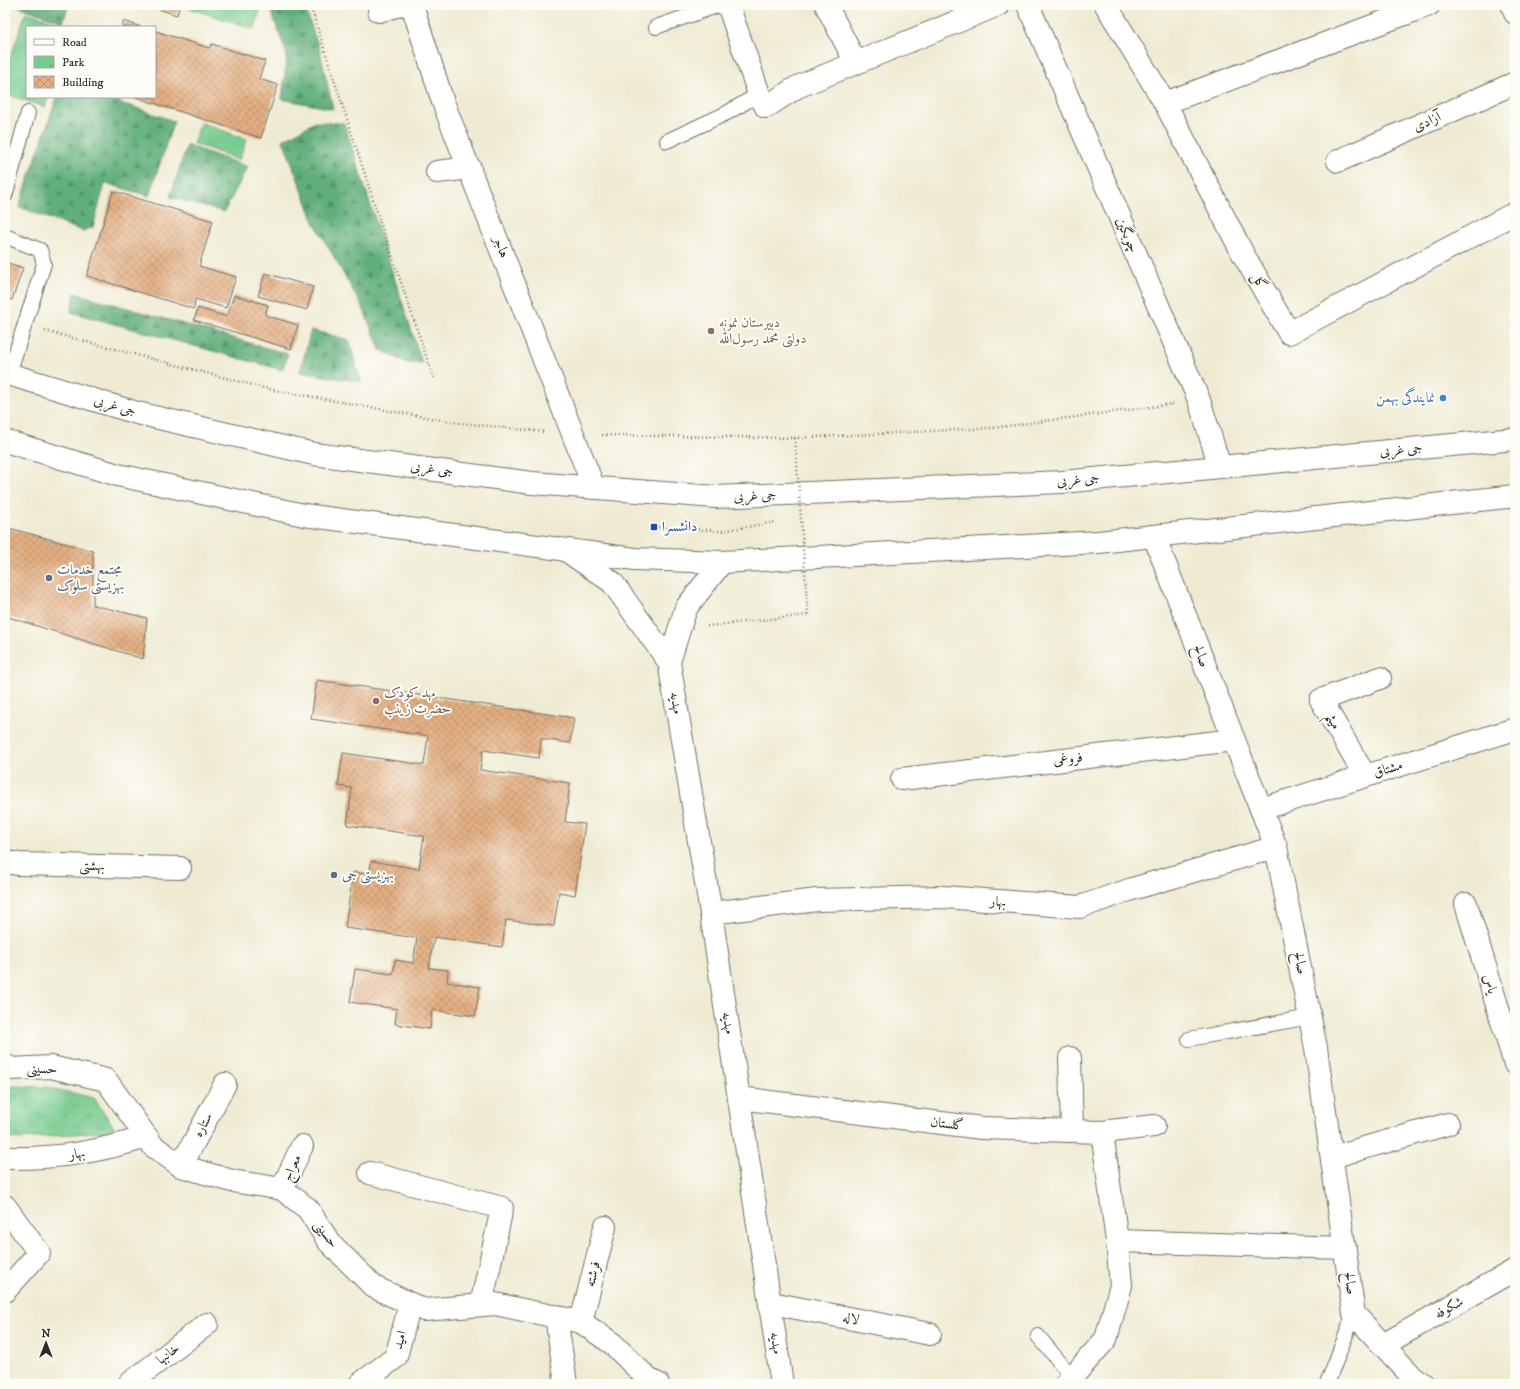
<svg xmlns="http://www.w3.org/2000/svg" width="1520" height="1389" viewBox="0 0 1520 1389" font-family="'IM FELL DW Pica',Amiri,serif">
	<style>
		.green { fill: #77cb8f; stroke: #517b5d }
		.forest { fill: url(#forest-firs); stroke: #466d52 }
		.park { fill: url(#park-tufts); stroke: #517b5d }
		.building { fill: url(#building-cross-hatch) }
		.lines { fill: none; stroke-linecap: round; stroke-linejoin: round }
		.service-casing { stroke: #706e66; stroke-width: 16 }
		.minor-casing { stroke: #706e66; stroke-width: 24 }
		.tertiary-casing { stroke: #706e66; stroke-width: 24 }
		.primary-casing { stroke: #706e66; stroke-width: 24 }
		.path { stroke: #706e66; stroke-width: 2.5; stroke-dasharray: 1 3; stroke-linecap: butt }
		.service { stroke: #fff; stroke-width: 14 }
		.minor { stroke: #fff; stroke-width: 22 }
		.tertiary { stroke: #fff; stroke-width: 22 }
		.primary { stroke: #fff; stroke-width: 22 }
		.path-bridge { stroke: #706e66; stroke-width: 2.5; stroke-dasharray: 1 3; stroke-linecap: butt }
		.education-dot { fill: #8d6e63; stroke: #fdfcf7; stroke-width: 1.5 }
		.shop-dot { fill: #3f7fe0; stroke: #fdfcf7; stroke-width: 1.5 }
		.transit-dot { fill: #1a4fb4; stroke: #fdfcf7; stroke-width: 1.5 }
		.service-dot { fill: #5c6f8a; stroke: #fdfcf7; stroke-width: 1.5 }
		.labels { text-anchor: middle; dominant-baseline: central; stroke-width: 4; stroke-linejoin: round; paint-order: stroke }
		.street-label { font-size: 14px; fill: #2b2b2b; stroke: #fdfcf7 }
		.education-label { font-size: 14px; fill: #785e54; stroke: #fdfcf7; text-anchor: start }
		.shop-label { font-size: 14px; fill: #366cbe; stroke: #fdfcf7; text-anchor: end }
		.transit-label { font-size: 14px; fill: #164399; stroke: #fdfcf7; text-anchor: start }
		.service-label { font-size: 14px; fill: #4e5e75; stroke: #fdfcf7; text-anchor: start }
	</style>
	<defs>
		<pattern id="forest-firs" width="22" height="20" patternUnits="userSpaceOnUse"><rect width="22" height="20" fill="#61af7a"/><path d="M5 1l3.5 6h-7zM16 11l3.5 6h-7z" fill="#508f64"/></pattern>
		<pattern id="park-tufts" width="24" height="20" patternUnits="userSpaceOnUse"><rect width="24" height="20" fill="#77cb8f"/><path d="M3 7l-1-3M5 7V3M7 7l1-3M15 17l-1-3M17 17v-4M19 17l1-3" fill="none" stroke="#67ae7c"/></pattern>
		<pattern id="building-cross-hatch" width="8" height="8" patternUnits="userSpaceOnUse"><rect width="8" height="8" fill="#e4af82"/><path d="M0 0l8 8M0 8l8-8" fill="none" stroke="#b98f6b"/></pattern>
	</defs>
	<rect width="100%" height="100%" fill="#fdfcf7"/>
	<filter id="ink" filterUnits="userSpaceOnUse"><feTurbulence type="fractalNoise" baseFrequency=".025" numOctaves="2"/><feDisplacementMap in="SourceGraphic" scale="8" xChannelSelector="R" yChannelSelector="G"/><feConvolveMatrix kernelMatrix="1 2 1 2 8 2 1 2 1" color-interpolation-filters="sRGB"/></filter>
	<filter id="wash" filterUnits="userSpaceOnUse"><feTurbulence type="fractalNoise" baseFrequency=".012" numOctaves="4" result="noise"/><feDisplacementMap in="SourceGraphic" scale="16" xChannelSelector="R" yChannelSelector="G"/><feGaussianBlur stdDeviation="0.9" result="paint"/><feColorMatrix in="noise" values="0 0 0 0 0 0 0 0 0 0 0 0 0 0 0 0 0 1.4 0 .05"/><feComposite in="paint" operator="in"/></filter>
	<g filter="url(#wash)">
		<rect width="100%" height="100%" fill="#efebd3"/>
		<g class="green">
			<polygon points="187,5 262,5 254,29 186,7"/>
			<polygon points="26,12 71,27 27,27 27,97 48,97 45,107 5,94 5,74"/>
			<polygon points="201,123 247,139 239,160 193,143"/>
		</g>
		<g class="forest">
			<polygon points="15,5 69,5 63,22"/>
			<polygon points="269,5 304,5 320,51 333,109 282,99 287,55"/>
			<polygon points="57,97 104,97 174,121 149,196 105,183 93,227 83,231 19,207"/>
			<polygon points="315,122 344,123 422,363 407,363 380,350 363,308 314,222 283,140"/>
			<polygon points="187,145 248,167 224,212 170,197"/>
			<polygon points="75,293 288,354 282,370 71,312"/>
			<polygon points="311,330 349,340 361,382 300,372"/>
		</g>
		<polygon class="park" points="5,1086 46,1087 94,1098 116,1130 22,1139 5,1138"/>
		<g id="blocks">
			<g class="building">
				<polygon points="145,5 180,5 177,15"/>
				<polygon points="124,21 141,27 122,27"/>
				<polygon points="155,31 209,48 212,44 265,61 259,79 278,85 261,138 135,97 155,97"/>
				<polygon points="113,191 213,221 199,266 236,277 226,308 195,299 194,309 87,276"/>
				<polygon points="5,262 23,268 12,300 5,297"/>
				<polygon points="265,273 313,287 307,310 258,296"/>
				<polygon points="234,295 268,305 265,315 298,325 291,349 194,320 198,308 227,317"/>
				<polygon points="5,527 93,551 93,605 147,618 143,659 5,616"/>
				<polygon points="317,680 574,718 570,743 541,739 539,758 483,750 480,770 570,783 565,822 585,824 575,895 559,892 554,926 506,920 502,947 434,937 429,968 448,970 447,982 480,987 475,1016 432,1010 430,1029 395,1024 397,1009 350,1002 355,969 393,974 395,960 413,963 417,938 345,928 353,872 370,874 371,861 419,869 424,836 347,825 352,788 338,786 343,753 424,765 428,736 311,719"/>
			</g>
		</g>
	</g>
	<g filter="url(#ink)">
		<use href="#blocks" fill-opacity="0" stroke="#706e66" stroke-width="1"/>
		<g class="lines">
			<defs>
				<g id="service">
					<polyline points="656,27 720,5"/>
					<polyline points="667,141 727,113 759,94"/>
					<polyline points="5,196 28,113"/>
					<polyline points="5,236 40,250 44,264 9,374"/>
					<polyline points="1189,1039 1310,1017"/>
					<polyline points="1038,1336 1072,1377"/>
					<polyline points="1327,1384 1354,1314"/>
				</g>
				<g id="minor">
					<polyline points="412,5 443,102 594,488"/>
					<polyline points="728,5 759,94 766,107 797,87 998,5"/>
					<polyline points="826,5 856,63"/>
					<polyline points="1028,5 1199,400 1220,467"/>
					<polyline points="1106,5 1165,103 1243,254 1289,333 1515,213"/>
					<polyline points="1512,5 1515,13"/>
					<polyline points="379,11 400,5"/>
					<polyline points="1165,103 1429,5"/>
					<polyline points="1338,161 1515,83"/>
					<polyline points="437,172 470,168"/>
					<polyline points="1154,536 1276,847 1316,1048 1354,1314 1408,1372 1423,1384"/>
					<polyline points="1365,776 1321,700 1380,678"/>
					<polyline points="902,779 1234,740"/>
					<polyline points="1261,809 1515,729"/>
					<polyline points="5,862 19,864 180,868"/>
					<polyline points="1466,904 1515,1064"/>
					<polyline points="711,913 817,900 943,897 1080,907 1132,889 1276,847"/>
					<polyline points="1070,1058 1072,1131"/>
					<polyline points="5,1065 11,1069 51,1067 106,1080 153,1146 181,1166 232,1181 282,1189 308,1209 329,1242 374,1287 424,1310 495,1304 581,1322 613,1344 648,1379 658,1384"/>
					<polyline points="739,1098 982,1128 1102,1132 1154,1126"/>
					<polyline points="1332,1157 1448,1124"/>
					<path d="M5,1158C57,1159 97,1152 147,1137"/>
					<polyline points="181,1166 225,1084"/>
					<polyline points="370,1173 502,1208 481,1305"/>
					<polyline points="282,1189 302,1146"/>
					<polyline points="5,1206 39,1253 5,1291"/>
					<polyline points="1117,1241 1345,1248"/>
					<polyline points="771,1303 930,1334"/>
					<polyline points="556,1316 566,1384"/>
					<polyline points="581,1322 605,1227"/>
					<polyline points="1383,1345 1515,1270"/>
					<polyline points="129,1384 207,1324"/>
					<polyline points="360,1384 396,1357 410,1304"/>
					<polyline points="1066,1384 1106,1339 1121,1285 1117,1241 1102,1132"/>
				</g>
				<g id="tertiary">
					<polyline points="567,551 612,582 669,662 711,913 782,1384"/>
					<polyline points="669,662 686,608 722,562"/>
				</g>
				<g id="primary">
					<polyline points="5,373 137,413 314,454 532,483 716,497 1062,482 1515,439"/>
					<polyline points="5,441 118,475 304,515 635,559 722,562 1099,542 1515,496"/>
				</g>
			</defs>
			<use href="#service" class="service-casing"/>
			<use href="#minor" class="minor-casing"/>
			<use href="#tertiary" class="tertiary-casing"/>
			<use href="#primary" class="primary-casing"/>
			<g class="path">
				<polyline points="310,5 382,227 434,379"/>
				<polyline points="45,331 268,389 452,422 545,432"/>
				<polyline points="602,435 795,438 992,428 1173,404"/>
				<polyline points="654,527 722,531 776,522"/>
				<polyline points="707,626 808,615"/>
			</g>
			<use href="#service" class="service"/>
			<use href="#minor" class="minor"/>
			<use href="#tertiary" class="tertiary"/>
			<use href="#primary" class="primary"/>
			<polyline class="path-bridge" points="795,438 808,615"/>
		</g>
	</g>
	<g class="education-dot">
		<circle cx="711" cy="331" r="4"/>
		<circle cx="376" cy="701" r="4"/>
	</g>
	<circle class="shop-dot" cx="1443" cy="398" r="4"/>
	<rect class="transit-dot" x="650" y="523" width="8" height="8" rx="2"/>
	<g class="service-dot">
		<circle cx="49" cy="578" r="4"/>
		<circle cx="334" cy="875" r="4"/>
	</g>
	<g class="labels">
		<g class="street-label">
			<text transform="translate(1427 122) rotate(-24)">آزادی</text>
			<text transform="translate(1127 235) rotate(67)">چوبگین</text>
			<text transform="translate(501 247) rotate(69)">هاجر</text>
			<text transform="translate(1259 281) rotate(60)">گل</text>
			<text transform="translate(115 406) rotate(17)">جی غربی</text>
			<text transform="translate(1401 450) rotate(-5)">جی غربی</text>
			<text transform="translate(432 469) rotate(8)">جی غربی</text>
			<text transform="translate(1078 480) rotate(-5)">جی غربی</text>
			<text transform="translate(755 496) rotate(-3)">جی غربی</text>
			<text transform="translate(1201 656) rotate(69)">صالح</text>
			<text transform="translate(676 703) rotate(81)">مهدیه</text>
			<text transform="translate(1333 721) rotate(60)">میثم</text>
			<text transform="translate(1068 759) rotate(-7)">فروغی</text>
			<text transform="translate(1388 769) rotate(-17)">مشتاق</text>
			<text transform="translate(92 866) rotate(1)">بهشتی</text>
			<text transform="translate(998 902) rotate(5)">بهار</text>
			<text transform="translate(1300 963) rotate(79)">صالح</text>
			<text transform="translate(1490 984) rotate(73)">یاس</text>
			<text transform="translate(728 1023) rotate(81)">مهدیه</text>
			<text transform="translate(42 1069) rotate(2)">حسینی</text>
			<text transform="translate(947 1124) rotate(7)">گلستان</text>
			<text transform="translate(203 1125) rotate(-62)">ستاره</text>
			<text transform="translate(77 1154) rotate(-8)">بهار</text>
			<text transform="translate(292 1168) rotate(-66)">معراج</text>
			<text transform="translate(326 1234) rotate(54)">حسینی</text>
			<text transform="translate(593 1274) rotate(-76)">فرشته</text>
			<text transform="translate(1350 1283) rotate(82)">صالح</text>
			<text transform="translate(1449 1308) rotate(-29)">شکوفه</text>
			<text transform="translate(851 1319) rotate(11)">لاله</text>
			<text transform="translate(400 1340) rotate(-75)">امید</text>
			<text transform="translate(776 1343) rotate(82)">مهدیه</text>
			<text transform="translate(168 1354) rotate(-38)">خانبها</text>
		</g>
		<g class="education-label">
			<text x="719" y="323">دبیرستان نمونه<tspan x="719" dy="16">دولتی محمد رسول‌الله</tspan></text>
			<text x="384" y="693">مهد کودک<tspan x="384" dy="16">حضرت زینب</tspan></text>
		</g>
		<g class="shop-label">
			<text x="1435" y="398">نمایندگی بهمن</text>
		</g>
		<g class="transit-label">
			<text x="662" y="527">دانشسرا</text>
		</g>
		<g class="service-label">
			<text x="57" y="570">مجتمع خدمات<tspan x="57" dy="16">بهزیستی سلوک</tspan></text>
			<text x="342" y="875">بهزیستی جی</text>
		</g>
	</g>
	<rect width="1520" height="1389" fill="none" stroke="#fdfcf7" stroke-width="20"/>
	<rect x="26" y="26" width="130" height="72" fill="#fdfcf7" stroke="#a9a8a5"/>
	<rect x="34" y="39" width="20" height="6" fill="#ffffff" stroke="#a9a8a5"/>
	<text x="62" y="46" font-size="12" fill="#2b2b2b">Road</text>
	<rect x="34" y="56" width="20" height="12" fill="url(#park-tufts)" stroke="#a9a8a5"/>
	<text x="62" y="66" font-size="12" fill="#2b2b2b">Park</text>
	<rect x="34" y="76" width="20" height="12" fill="url(#building-cross-hatch)" stroke="#a9a8a5"/>
	<text x="62" y="86" font-size="12" fill="#2b2b2b">Building</text>
	<g transform="translate(46 1343)" stroke="#fdfcf7" stroke-width="3" paint-order="stroke">
	<path d="M0-3L7 15L0 10L-7 15Z" fill="#2b2b2b"/>
	<text y="-6" font-size="11" font-weight="bold" text-anchor="middle" fill="#2b2b2b">N</text>
	</g>
</svg>
